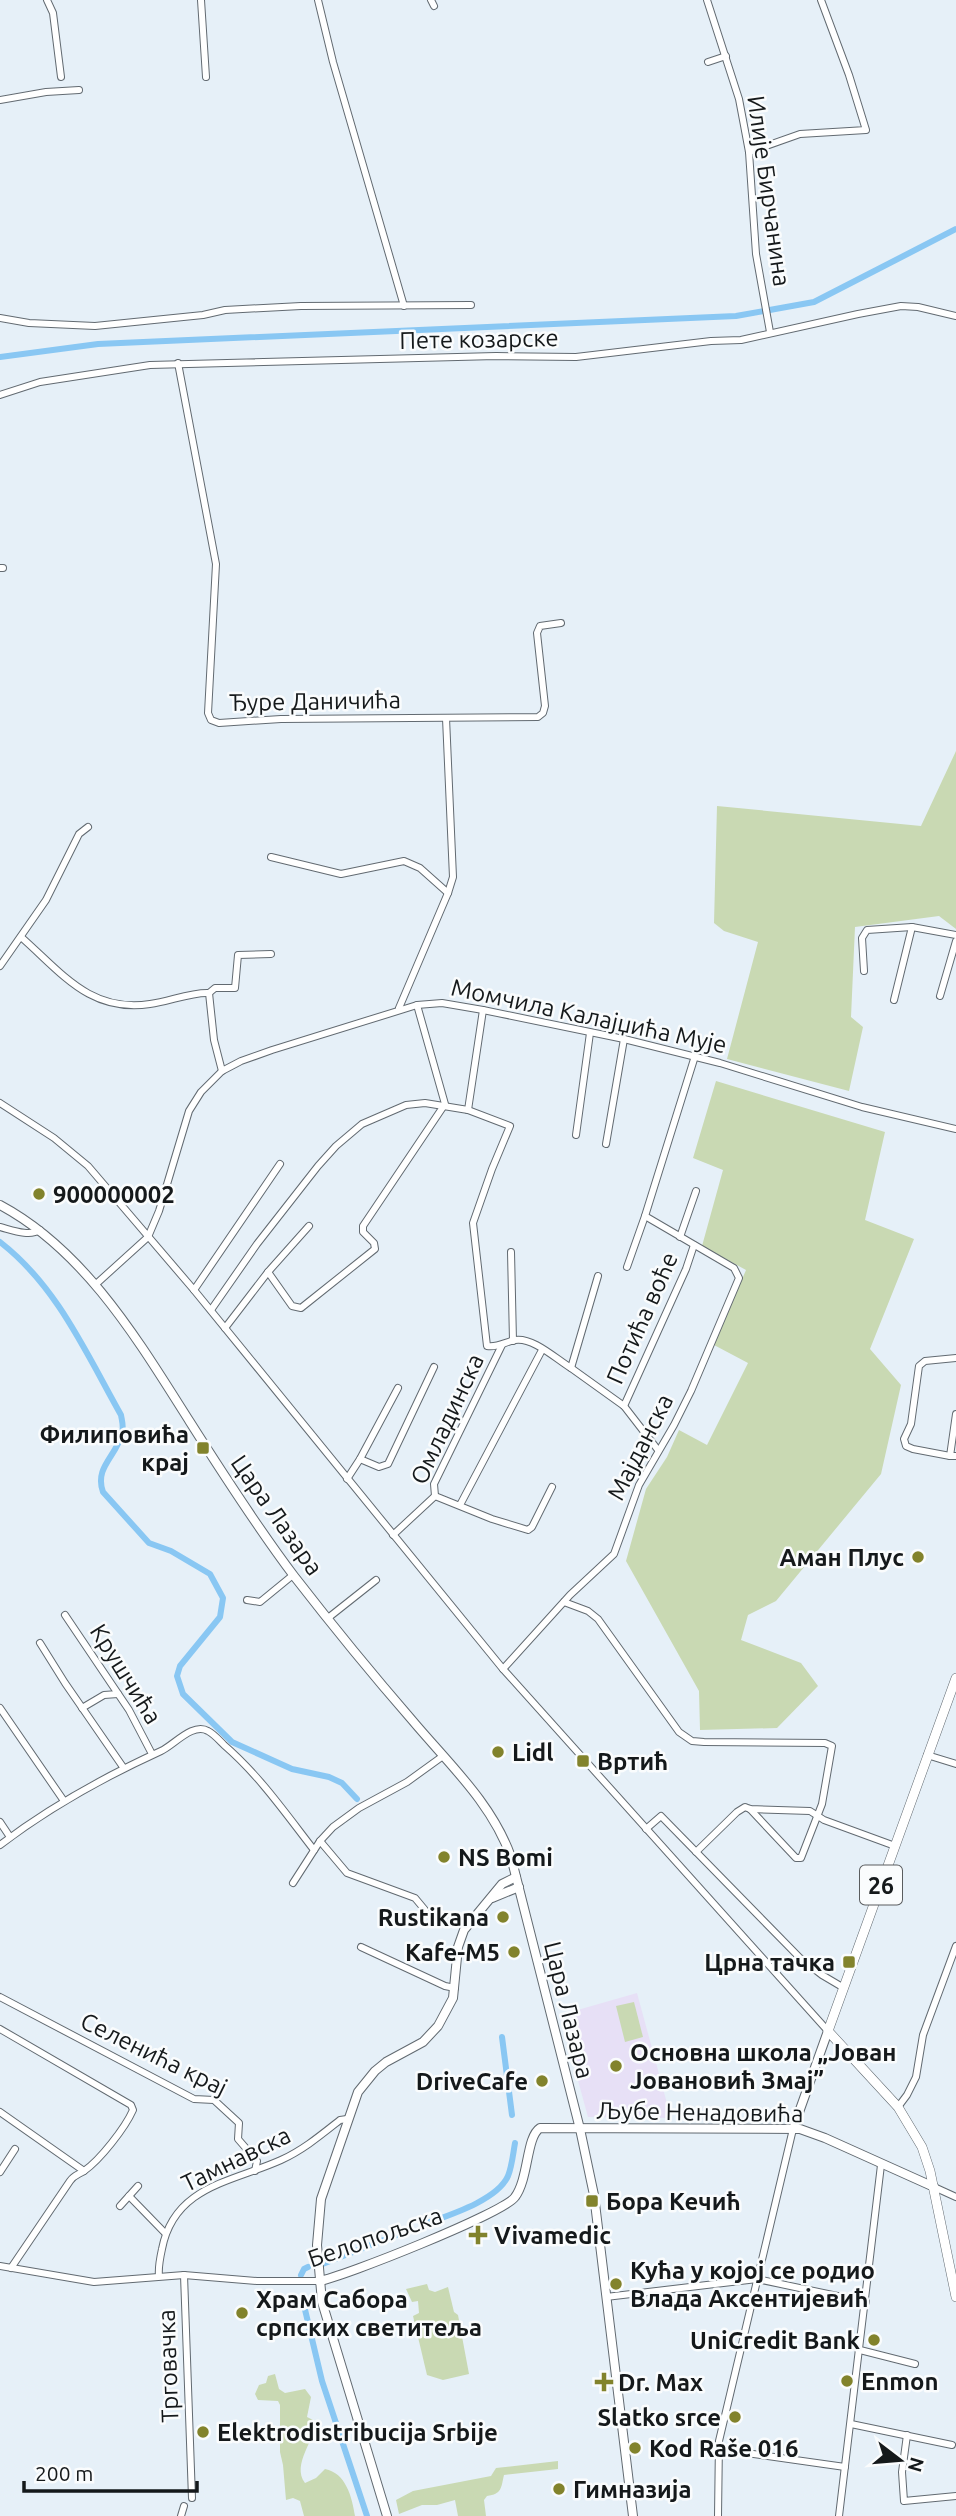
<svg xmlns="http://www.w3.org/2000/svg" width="956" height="2516" viewBox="0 0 956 2516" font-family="Ubuntu,sans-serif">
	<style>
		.education { fill: #e7e0f6 }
		.green { fill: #c9d9b3 }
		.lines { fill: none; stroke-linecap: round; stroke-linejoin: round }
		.canal { stroke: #89c7f3; stroke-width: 6 }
		.street-casing { stroke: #626a71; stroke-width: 8 }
		.secondary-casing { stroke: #626a71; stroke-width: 10 }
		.primary-casing { stroke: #626a71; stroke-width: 10 }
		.street { stroke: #fff; stroke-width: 6 }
		.secondary { stroke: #fff; stroke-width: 8 }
		.primary { stroke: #fff; stroke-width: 9 }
		.poi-dot { fill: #82832c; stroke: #fafcfd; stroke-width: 2.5 }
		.labels { text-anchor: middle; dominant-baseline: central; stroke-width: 5; stroke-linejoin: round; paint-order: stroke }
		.shield { fill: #fafcfd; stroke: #5a5d5f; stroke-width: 2 }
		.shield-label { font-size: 23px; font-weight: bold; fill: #15191b }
		.street-label { font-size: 24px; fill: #15191b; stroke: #fafcfd }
		.poi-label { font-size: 24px; font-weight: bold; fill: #15191b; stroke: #fafcfd; text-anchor: start }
	</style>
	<rect width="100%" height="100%" fill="#e6f0f8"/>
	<polygon class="education" points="637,1993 671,2118 588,2117 560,2015"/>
	<g class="green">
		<polygon points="956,751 956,929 939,916 855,927 851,1017 863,1027 849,1091 727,1059 758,942 724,931 714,923 717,806 921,826"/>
		<polygon points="716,1081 885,1132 865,1220 914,1239 870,1349 901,1385 881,1474 776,1601 748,1615 741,1640 801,1663 818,1686 777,1728 700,1730 699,1691 626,1561 646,1489 667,1457 679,1430 707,1445 748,1363 714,1345 746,1270 702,1246 723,1170 693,1158"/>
		<polygon points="634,2002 643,2037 625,2042 616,2006"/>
		<polygon points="427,2284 429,2290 435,2292 448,2287 454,2312 458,2315 469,2374 443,2380 427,2375 413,2316 419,2313 418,2301 412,2302 406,2289"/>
		<path d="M275,2374L279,2389L285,2393L305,2389L311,2397L307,2417L315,2421C316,2440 291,2464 305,2483L316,2478L325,2469C346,2473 352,2497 355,2516H304L300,2501L293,2498L286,2500L283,2465L280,2452V2405L278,2401L258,2400L255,2394L259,2385L266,2383L268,2376Z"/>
		<path d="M558,2461V2469L504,2475C501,2488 502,2494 487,2496L484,2500L486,2516H458L455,2500L437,2505H422L399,2514L396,2500L413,2491L491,2476L496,2468Z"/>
	</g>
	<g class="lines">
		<g class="canal">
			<polyline points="0,357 98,344 736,316 814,302 956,229"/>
			<path d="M0,1242C57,1286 86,1353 121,1415C122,1421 124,1427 122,1433C117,1456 94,1467 103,1492L149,1543L171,1551L210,1574L223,1598L220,1617L180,1666L177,1676L183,1694L232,1742L292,1769L329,1777L342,1783L357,1799"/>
			<polyline points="502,2037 512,2115"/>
			<path d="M422,2225C446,2216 497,2201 508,2176C512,2166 513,2154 515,2143"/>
			<polyline points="320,2265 399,2234"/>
			<polyline points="301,2275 304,2269 308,2267"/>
			<polyline points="302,2297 322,2381 367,2516"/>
		</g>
		<defs>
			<g id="street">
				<polyline points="47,0 53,13 61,77"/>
				<polyline points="201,0 206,77"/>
				<polyline points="318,0 333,62 404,306"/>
				<polyline points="431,0 434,6"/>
				<polyline points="707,0 739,99 749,152 756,254 770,332"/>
				<polyline points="708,62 726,56"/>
				<polyline points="0,100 46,92 79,90"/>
				<polyline points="749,152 800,134 866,130 849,75 821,0"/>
				<polyline points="0,318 29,323 95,326 203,315 225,310 301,306 471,305"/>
				<polyline points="178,363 216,564 208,713 211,720 219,723 281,719 538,717 543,713 545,706 537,633 540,626 561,623"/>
				<polyline points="0,395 40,382 150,365 496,356 576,357 711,341 741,340 858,314 901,306 918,307 956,316"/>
				<polyline points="0,568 3,568"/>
				<polyline points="271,857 341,874 404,861 420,868 448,893"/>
				<path d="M21,937C62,973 90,1013 150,1004C169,1002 190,992 209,993L215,988H235L238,955L271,954"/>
				<polyline points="0,966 46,900 79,834 88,827"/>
				<polyline points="864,971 862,938 867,930 912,927 956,935"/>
				<polyline points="209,993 214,1040 222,1071"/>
				<polyline points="940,996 956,941"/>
				<polyline points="894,1000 912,927"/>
				<polyline points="399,1008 448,893 453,877 446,718"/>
				<polyline points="0,1103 54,1138 88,1166 194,1290 503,1669 828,2031"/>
				<polyline points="468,1110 483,1010"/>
				<polyline points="576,1135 590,1033"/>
				<polyline points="606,1144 624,1039"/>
				<path d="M0,1227C12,1230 29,1237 40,1230"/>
				<polyline points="680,1237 696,1191"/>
				<polyline points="511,1252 513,1341"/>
				<polyline points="627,1267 645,1216"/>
				<polyline points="268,1272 292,1306 301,1308 375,1249 374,1243 363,1232 363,1226 445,1104 417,1005"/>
				<polyline points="95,1285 148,1237 159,1211 189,1111 201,1092 222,1071 241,1061 272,1050 417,1005 442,1003 483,1010 624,1039 720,1063 862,1107 956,1129"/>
				<polyline points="194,1290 280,1164"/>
				<path d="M211,1310L257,1244L318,1166L336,1146L362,1124L406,1105L425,1103L468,1110L510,1126L492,1169L473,1223L487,1346C497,1348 505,1342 515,1340C533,1337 556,1359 571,1368L598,1276"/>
				<polyline points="225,1328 268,1272 309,1226"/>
				<polyline points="571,1368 624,1406 658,1450"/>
				<polyline points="624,1406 686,1269 694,1245"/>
				<polyline points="956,1414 950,1456 956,1456"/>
				<polyline points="950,1456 913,1449 906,1446 904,1439 911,1424 919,1366 925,1361 956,1358"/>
				<polyline points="360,1459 379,1467 388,1464 434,1367"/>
				<polyline points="347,1479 360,1459 398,1388"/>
				<polyline points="435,1496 434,1484 502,1345"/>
				<polyline points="435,1496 492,1519 528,1530 532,1527 552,1487"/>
				<polyline points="460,1505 542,1350"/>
				<polyline points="393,1535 435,1496"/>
				<polyline points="247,1600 260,1602 293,1575"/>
				<polyline points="564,1602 588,1611 598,1619 679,1732 692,1741 704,1742 825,1743 832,1746 822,1804 801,1858 796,1858 750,1809"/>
				<polyline points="65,1615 129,1710 152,1754"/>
				<polyline points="328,1618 376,1580"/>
				<polyline points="40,1643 65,1683 123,1767"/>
				<polyline points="503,1669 570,1595 614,1554 639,1485 674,1425 691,1391 739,1278 734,1268 645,1216 695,1056"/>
				<polyline points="0,1708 64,1801"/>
				<polyline points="82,1708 104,1695 118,1694"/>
				<polyline points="927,1755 956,1764"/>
				<polyline points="0,1822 10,1837"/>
				<polyline points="646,1829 661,1816 800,1958 822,1975 844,1988"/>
				<polyline points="320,1841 347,1873 415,1898 425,1910"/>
				<path d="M0,1845C50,1807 104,1777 161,1751C174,1745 193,1722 208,1731C214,1734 219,1740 224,1745C259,1775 286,1814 314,1850"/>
				<polyline points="696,1852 737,1812 745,1807 750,1809 810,1811 824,1820 895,1846"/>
				<polyline points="293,1883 320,1841 333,1827 359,1808 407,1782 443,1756"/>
				<polyline points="361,1947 445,1986 455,1988"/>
				<polyline points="0,1997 194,2099 214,2100 239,2123 238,2139 257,2161 255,2171"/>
				<path d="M0,2029L131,2105L133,2110C125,2128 100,2160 84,2171C78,2175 74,2175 70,2181L11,2268"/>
				<polyline points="898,2107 907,2095 916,2077 923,2035 956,1946"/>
				<polyline points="0,2112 84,2171"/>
				<polyline points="0,2172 15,2149"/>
				<polyline points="934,2187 956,2197"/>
				<polyline points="129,2196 165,2233"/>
				<polyline points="120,2206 138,2186"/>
				<polyline points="0,2266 94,2282 184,2275 257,2281 319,2281"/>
				<polyline points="184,2275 192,2498"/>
				<path d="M159,2276C158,2267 160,2258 162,2249C174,2186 232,2182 281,2160C303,2150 321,2135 340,2120L347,2119"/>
				<polyline points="606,2297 757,2279 866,2302"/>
				<polyline points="860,2350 915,2364"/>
				<polyline points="851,2424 952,2445"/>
				<polyline points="907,2435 902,2472 904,2501 956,2496"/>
				<polyline points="718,2449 845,2467"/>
				<polyline points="181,2516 184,2506"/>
				<polyline points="718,2516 719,2441 793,2129"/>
				<polyline points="839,2516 881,2165"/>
			</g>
			<g id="secondary">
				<path d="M0,1205C86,1251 139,1342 190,1422C223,1474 257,1527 294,1576C332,1625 372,1674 412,1720C448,1763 492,1803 511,1857L580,2129L594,2195L633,2516"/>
				<polyline points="492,1898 519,1887"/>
				<polyline points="793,2129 828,2031"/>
				<path d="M319,2281C343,2277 504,2213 515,2197C529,2178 526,2137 540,2128L800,2129L825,2138L934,2187"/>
				<polyline points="387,2516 322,2302 317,2245 321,2199 358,2092 375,2071 386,2062 423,2042 438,2026 453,1998 458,1947 464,1930 502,1884 516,1877"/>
			</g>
			<polyline id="primary" points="956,1678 828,2031 898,2107 922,2147 930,2171 956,2297"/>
		</defs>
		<use href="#street" class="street-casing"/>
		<use href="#secondary" class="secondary-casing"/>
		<use href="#primary" class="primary-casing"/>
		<use href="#street" class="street"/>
		<use href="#secondary" class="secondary"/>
		<use href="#primary" class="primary"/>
	</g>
	<g class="poi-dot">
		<circle cx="39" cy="1194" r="7"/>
		<rect x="196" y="1441" width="14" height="14" rx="3.5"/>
		<circle cx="918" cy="1557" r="7"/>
		<circle cx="498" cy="1752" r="7"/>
		<rect x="576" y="1754" width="14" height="14" rx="3.5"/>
		<circle cx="444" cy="1857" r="7"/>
		<circle cx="503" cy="1917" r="7"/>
		<circle cx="514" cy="1952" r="7"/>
		<rect x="842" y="1955" width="14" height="14" rx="3.5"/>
		<circle cx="616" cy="2066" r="7"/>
		<circle cx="542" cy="2081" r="7"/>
		<rect x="585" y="2194" width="14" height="14" rx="3.5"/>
		<path d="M474.5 2224.5h7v7h7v7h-7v7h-7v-7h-7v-7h7z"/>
		<circle cx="616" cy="2284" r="7"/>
		<circle cx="242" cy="2313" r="7"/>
		<circle cx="874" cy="2340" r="7"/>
		<circle cx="847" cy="2381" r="7"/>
		<path d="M600.5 2371.5h7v7h7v7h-7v7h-7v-7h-7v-7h7z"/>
		<circle cx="735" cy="2417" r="7"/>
		<circle cx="203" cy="2432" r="7"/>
		<circle cx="635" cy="2448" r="7"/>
		<circle cx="559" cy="2489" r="7"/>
	</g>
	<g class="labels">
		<rect class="shield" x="860" y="1865.5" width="42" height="39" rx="5"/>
		<g class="shield-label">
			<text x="881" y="1885">26</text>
		</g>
		<g class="street-label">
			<text transform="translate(769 191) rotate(82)">Илије Бирчанина</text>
			<text transform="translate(479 339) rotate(-1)">Пете козарске</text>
			<text transform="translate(315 701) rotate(-1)">Ђуре Даничића</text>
			<text transform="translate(589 1016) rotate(12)">Момчила Калајџића Мује</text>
			<text transform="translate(642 1318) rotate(-66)">Потића воће</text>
			<text transform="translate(447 1419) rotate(-65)">Омладинска</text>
			<text transform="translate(640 1447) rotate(-63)">Мајданска</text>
			<text transform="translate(277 1515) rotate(55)">Цара Лазара</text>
			<text transform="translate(126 1674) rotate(58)">Крушчића</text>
			<text transform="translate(569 2010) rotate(76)">Цара Лазара</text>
			<text transform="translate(154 2054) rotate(26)">Селенића крај</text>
			<text transform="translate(700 2112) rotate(1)">Љубе Ненадовића</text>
			<text transform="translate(236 2159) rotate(-26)">Тамнавска</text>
			<text transform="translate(375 2237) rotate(-19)">Белопољска</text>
			<text transform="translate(168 2366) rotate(-92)">Трговачка</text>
		</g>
		<g class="poi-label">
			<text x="53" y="1194">900000002</text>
			<text x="189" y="1434" text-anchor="end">Филиповића<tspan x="189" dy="28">крај</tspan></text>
			<text x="904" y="1557" text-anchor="end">Аман Плус</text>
			<text x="512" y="1752">Lidl</text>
			<text x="597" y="1761">Вртић</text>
			<text x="458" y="1857">NS Bomi</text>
			<text x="489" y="1917" text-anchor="end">Rustikana</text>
			<text x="500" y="1952" text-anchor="end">Kafe-M5</text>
			<text x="835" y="1962" text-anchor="end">Црна тачка</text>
			<text x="630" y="2052">Основна школа „Јован<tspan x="630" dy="28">Јовановић Змај”</tspan></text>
			<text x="528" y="2081" text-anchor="end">DriveCafe</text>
			<text x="606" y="2201">Бора Кечић</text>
			<text x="494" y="2235">Vivamedic</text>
			<text x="630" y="2270">Кућа у којој се родио<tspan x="630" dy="28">Влада Аксентијевић</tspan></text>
			<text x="256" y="2299">Храм Сабора<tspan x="256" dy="28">српских светитеља</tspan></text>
			<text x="860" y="2340" text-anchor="end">UniCredit Bank</text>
			<text x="861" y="2381">Enmon</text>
			<text x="618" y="2382">Dr. Max</text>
			<text x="721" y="2417" text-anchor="end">Slatko srce</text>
			<text x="217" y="2432">Elektrodistribucija Srbije</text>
			<text x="649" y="2448">Kod Raše 016</text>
			<text x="573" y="2489">Гимназија</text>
		</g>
	</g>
	<g transform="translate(900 2460) rotate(106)" stroke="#fafcfd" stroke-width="5" paint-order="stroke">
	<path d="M0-5L12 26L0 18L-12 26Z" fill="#15191b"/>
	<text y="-10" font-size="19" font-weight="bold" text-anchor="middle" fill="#15191b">N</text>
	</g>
	<path d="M24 2481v10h173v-10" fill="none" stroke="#15191b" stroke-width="3.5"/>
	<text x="35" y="2481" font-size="21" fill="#15191b" stroke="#fafcfd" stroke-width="5" paint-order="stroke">200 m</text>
</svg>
